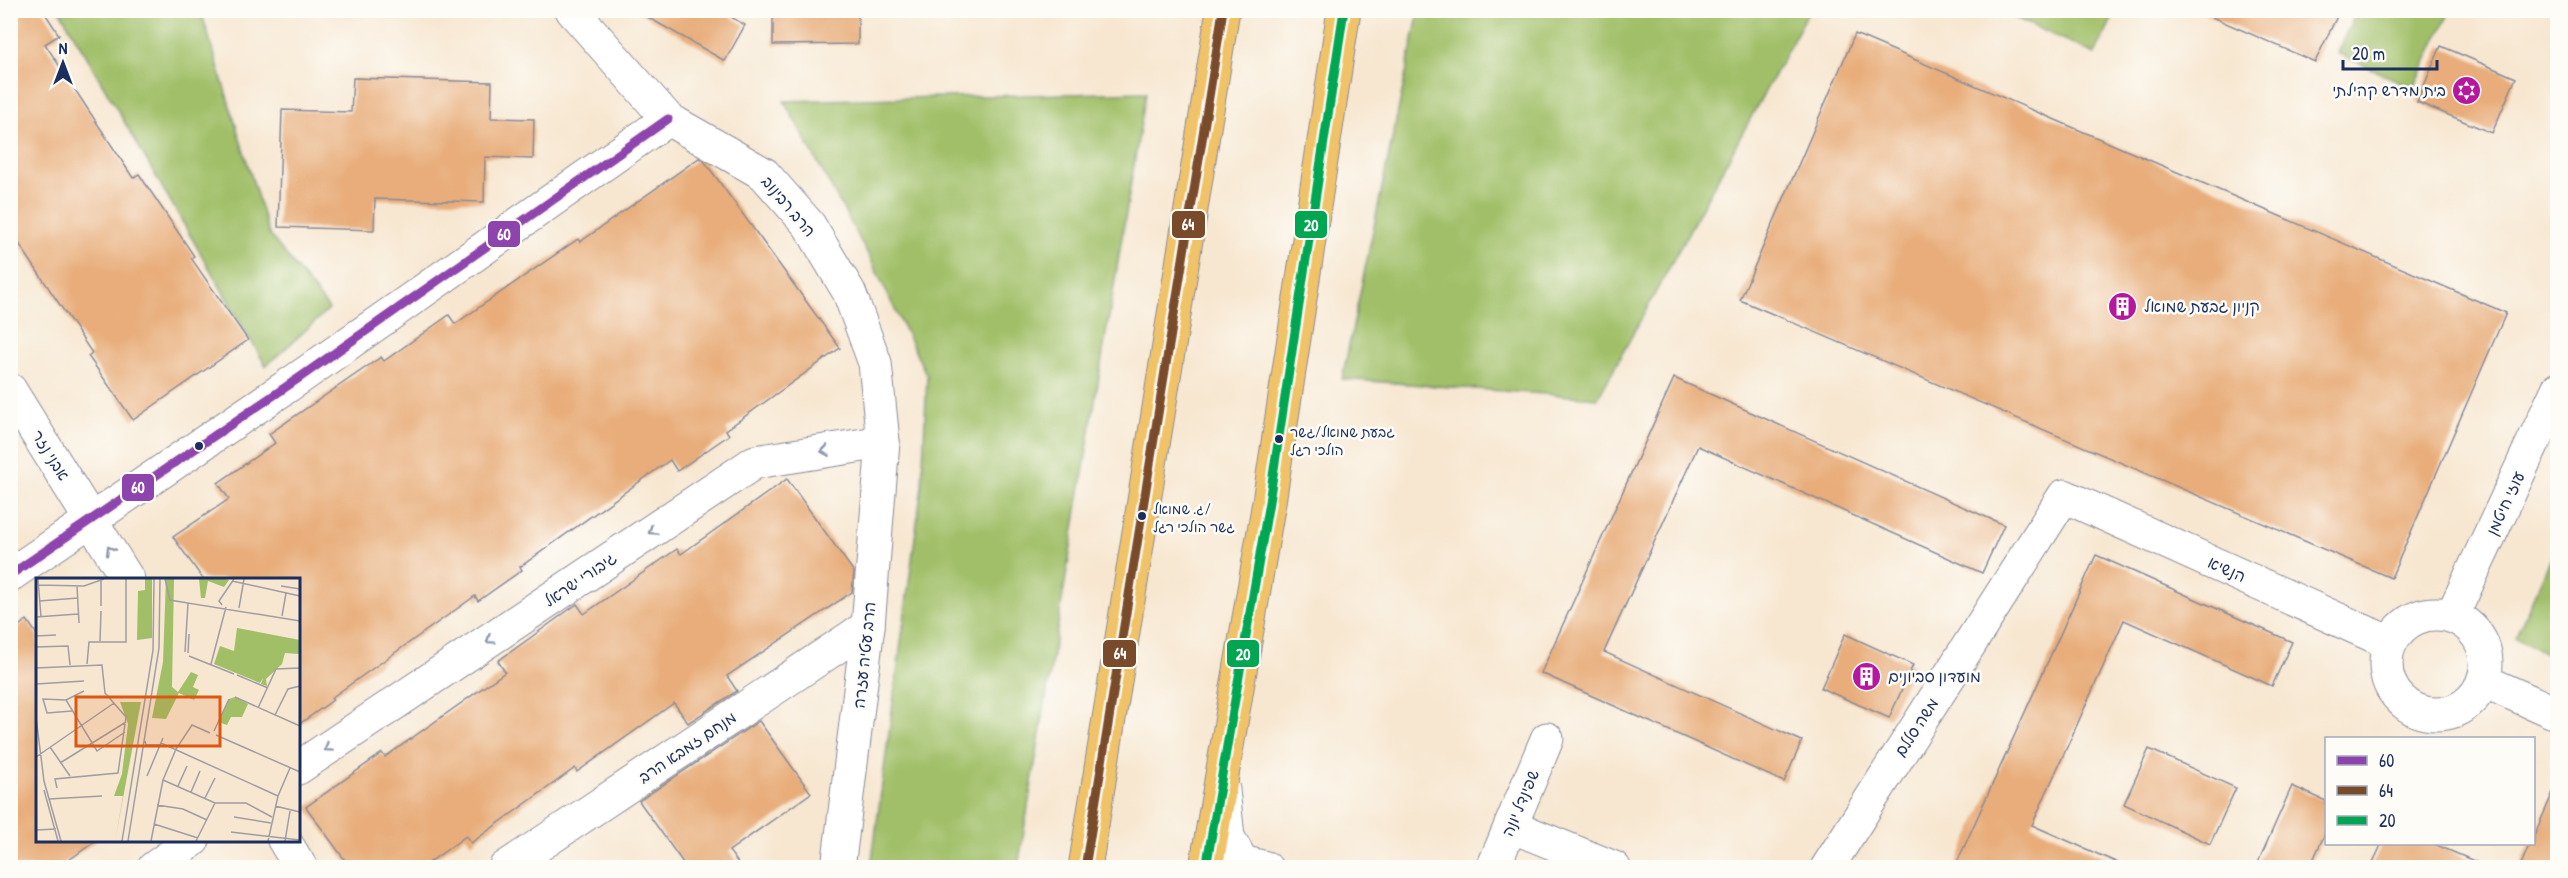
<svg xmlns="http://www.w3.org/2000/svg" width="2568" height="878" viewBox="0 0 2568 878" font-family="'Patrick Hand','Playpen Sans Hebrew',sans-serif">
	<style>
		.green { fill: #a0bf67; stroke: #5e7762; stroke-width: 1.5 }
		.building { fill: #e8ad7a }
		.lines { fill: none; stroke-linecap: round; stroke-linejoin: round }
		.minor-casing { stroke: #898b98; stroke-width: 35 }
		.highway-casing { stroke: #898b98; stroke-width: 35 }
		.minor { stroke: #fff; stroke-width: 33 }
		.highway { stroke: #f1c369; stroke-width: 33 }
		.bus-1-casing { stroke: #fdfcf7; stroke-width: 14 }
		.bus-2-casing { stroke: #fdfcf7; stroke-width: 14 }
		.bus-3-casing { stroke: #fdfcf7; stroke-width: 14 }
		.bus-1 { stroke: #8e44ad; stroke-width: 9 }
		.bus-2 { stroke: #7a4b2a; stroke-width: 9 }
		.bus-3 { stroke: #00a651; stroke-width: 9 }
		.oneway { stroke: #8d97ae }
		.bus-dot { fill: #1b2f5e; stroke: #fdfcf7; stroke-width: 2 }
		.labels { text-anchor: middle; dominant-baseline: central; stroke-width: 5; stroke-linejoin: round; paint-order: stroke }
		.bus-label { font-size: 14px; fill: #1b2f5e; stroke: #fdfcf7; text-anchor: start }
		.poi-label { font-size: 16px; fill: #1b2f5e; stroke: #fdfcf7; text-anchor: start }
		.street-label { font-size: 16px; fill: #1b2f5e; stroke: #fdfcf7 }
		.inset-road { fill: none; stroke: #9f9da3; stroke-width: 1.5 }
		.view { fill: #de5710; fill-opacity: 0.15; stroke: #de5710; stroke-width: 3 }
		.inset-edge { fill: none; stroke: #1b2f5e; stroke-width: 3 }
		.line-badge { stroke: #fdfcf7; stroke-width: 2 }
		.badge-label { font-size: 16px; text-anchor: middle; font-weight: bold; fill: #fff }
	</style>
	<rect width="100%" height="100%" fill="#fdfcf7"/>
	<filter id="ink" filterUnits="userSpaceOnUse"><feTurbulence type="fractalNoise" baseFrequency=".0167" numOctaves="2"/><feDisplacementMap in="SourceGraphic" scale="12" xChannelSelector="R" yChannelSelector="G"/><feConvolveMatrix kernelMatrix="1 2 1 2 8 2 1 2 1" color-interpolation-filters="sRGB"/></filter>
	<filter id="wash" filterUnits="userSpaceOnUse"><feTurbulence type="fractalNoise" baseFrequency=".008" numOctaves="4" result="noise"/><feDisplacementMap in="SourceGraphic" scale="24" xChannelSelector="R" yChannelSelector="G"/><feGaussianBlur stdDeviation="1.35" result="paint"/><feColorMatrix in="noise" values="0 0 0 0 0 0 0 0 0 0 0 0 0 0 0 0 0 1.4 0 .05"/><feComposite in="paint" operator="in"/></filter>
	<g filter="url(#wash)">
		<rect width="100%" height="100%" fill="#f7e7d1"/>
		<g class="green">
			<polygon points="60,11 201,11 269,234 329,309 266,366"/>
			<polygon points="1419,11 1809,11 1598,398 1342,379"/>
			<polygon points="2000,11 2116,11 2095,54"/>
			<polygon points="2357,11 2450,11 2414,88 2337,53"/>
			<polygon points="1146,92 1018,867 871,867 922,485 927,376 870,258 784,101"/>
			<polygon points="2557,545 2558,658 2557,658 2515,638"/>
		</g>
		<g id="blocks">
			<g class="building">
				<polygon points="10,10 43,10 59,35 45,44 133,178 139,174 194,256 191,258 248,340 133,420 88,356 92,353 10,230"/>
				<polygon points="635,10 719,10 745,25 725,61"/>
				<polygon points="773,10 858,10 858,44 773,45"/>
				<polygon points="2196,10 2340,10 2315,62"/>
				<polygon points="1855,34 2506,313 2391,578 1740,300"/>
				<polygon points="2441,46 2516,78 2492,133 2417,102"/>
				<polygon points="353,78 492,82 491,118 534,119 533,159 485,157 484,202 375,199 374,230 278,227 282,110 351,112"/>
				<polygon points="699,158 705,162 840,348 726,430 729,435 677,471 670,460 520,567 522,570 478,601 475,596 331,698 333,700 298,725 298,579 203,579 173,537 229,499 218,483 275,443 269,434 381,357 384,361 449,315 455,324 578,239 580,242"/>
				<polygon points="1674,378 2004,525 1982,573 1698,446 1604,652 1802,741 1784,782 1541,673"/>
				<polygon points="787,479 854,572 852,592 727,676 737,691 688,723 674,703 577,772 575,768 471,843 466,836 423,867 350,867 306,807 382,753 385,757 505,672 498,661 577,604 584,614 677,549 681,554"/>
				<polygon points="2096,555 2292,642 2272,686 2124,620 2032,825 2127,867 1955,867"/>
				<polygon points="27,620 38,636 38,840 97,840 59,867 10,867 10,632"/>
				<polygon points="1845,634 1913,665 1889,718 1821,688"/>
				<polygon points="759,721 811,793 729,851 741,867 686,867 639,801"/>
				<polygon points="2149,749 2236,788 2210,844 2124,804"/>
				<polygon points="2558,781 2558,867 2520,867 2530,843 2534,843 2534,836"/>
				<polygon points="2292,786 2326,801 2326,831 2310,867 2256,867"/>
				<polygon points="2382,843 2432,843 2488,867 2371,867"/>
			</g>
		</g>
	</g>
	<g filter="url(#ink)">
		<use href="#blocks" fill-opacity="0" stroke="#898b98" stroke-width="1.5"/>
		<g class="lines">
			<defs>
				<g id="minor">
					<polyline points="572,10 668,119 764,174 809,225 849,292 875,363 883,442 868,626 838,868"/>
					<polyline points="10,390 128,580"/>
					<polyline points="10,575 299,378 668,119"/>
					<circle cx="2436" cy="664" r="50"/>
					<polyline points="2452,616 2558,389"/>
					<polyline points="2484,681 2558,714"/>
					<polyline points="298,768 755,462 883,442"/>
					<polyline points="1223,790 1228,837 1242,862 1266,868"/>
					<polyline points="1511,826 1614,868"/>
					<polyline points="284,840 301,868"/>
					<polyline points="154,868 193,840"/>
					<polyline points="505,868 868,626"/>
					<polyline points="1493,868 1547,739"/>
					<polyline points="1827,868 2064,496 2390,643"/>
				</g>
				<g id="highway">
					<polyline points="1085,868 1223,10"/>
					<polyline points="1206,868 1269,502 1344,10"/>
				</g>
			</defs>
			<use href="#minor" class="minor-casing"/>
			<use href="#highway" class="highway-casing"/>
			<use href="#minor" class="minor"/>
			<use href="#highway" class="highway"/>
			<defs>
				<polyline id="bus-1" points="10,575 299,378 668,119"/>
				<polyline id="bus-2" points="1085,868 1223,10"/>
				<polyline id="bus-3" points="1206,868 1269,502 1344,10"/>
			</defs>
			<use href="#bus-1" class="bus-1-casing"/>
			<use href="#bus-2" class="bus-2-casing"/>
			<use href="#bus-3" class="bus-3-casing"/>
			<use href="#bus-1" class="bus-1"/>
			<use href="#bus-2" class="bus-2"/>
			<use href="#bus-3" class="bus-3"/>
		</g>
		<defs><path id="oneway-chevron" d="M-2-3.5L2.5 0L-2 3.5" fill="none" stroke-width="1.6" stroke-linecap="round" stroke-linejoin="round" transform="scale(1.5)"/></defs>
		<g class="oneway">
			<use href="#oneway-chevron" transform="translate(825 451) rotate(171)"/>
			<use href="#oneway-chevron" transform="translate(652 531) rotate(146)"/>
			<use href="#oneway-chevron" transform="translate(110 550) rotate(-121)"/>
			<use href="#oneway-chevron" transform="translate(490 640) rotate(146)"/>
			<use href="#oneway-chevron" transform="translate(328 748) rotate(146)"/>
		</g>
	</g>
	<defs>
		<symbol id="synagogue-disc" viewBox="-11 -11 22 22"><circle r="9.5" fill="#b5179e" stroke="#fdfcf7"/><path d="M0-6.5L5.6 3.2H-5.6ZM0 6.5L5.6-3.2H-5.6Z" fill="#fff"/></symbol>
		<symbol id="building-disc" viewBox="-11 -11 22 22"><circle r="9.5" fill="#b5179e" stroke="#fdfcf7"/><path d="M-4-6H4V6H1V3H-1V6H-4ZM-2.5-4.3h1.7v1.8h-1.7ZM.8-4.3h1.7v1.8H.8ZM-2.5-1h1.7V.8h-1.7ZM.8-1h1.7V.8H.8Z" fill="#fff"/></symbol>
	</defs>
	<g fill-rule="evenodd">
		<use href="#synagogue-disc" x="2450" y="74" width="33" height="33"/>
		<use href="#building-disc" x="2106" y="290" width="33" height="33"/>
		<use href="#building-disc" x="1850" y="660" width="33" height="33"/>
	</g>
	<g class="bus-dot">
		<circle cx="1279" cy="439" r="5"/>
		<circle cx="199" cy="446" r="5"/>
		<circle cx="1142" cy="516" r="5"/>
	</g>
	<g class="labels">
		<g class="bus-label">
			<text x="1290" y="431">גבעת שמואל/גשר<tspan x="1290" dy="18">הולכי רגל</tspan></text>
			<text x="1153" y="508">ג. שמואל/<tspan x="1153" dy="18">גשר הולכי רגל</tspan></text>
		</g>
		<g class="poi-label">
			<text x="2446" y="90" text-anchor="end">בית מדרש קהילתי</text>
			<text x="2144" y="306">קניון גבעת שמואל</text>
			<text x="1888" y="676">מועדון סביונים</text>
		</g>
		<g class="street-label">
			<text transform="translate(789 206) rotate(50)">הרב רבינוב</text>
			<text transform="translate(51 455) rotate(58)">אבני נזר</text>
			<text transform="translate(2505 503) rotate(-65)">עוזי חיטמן</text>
			<text transform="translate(2227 569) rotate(24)">הנשיא</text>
			<text transform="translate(580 579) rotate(-34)">גיבורי ישראל</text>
			<text transform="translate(864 655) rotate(-84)">הרב עטיה עזרה</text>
			<text transform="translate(1916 727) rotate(-57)">משה סללם</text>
			<text transform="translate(687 747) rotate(-34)">מנחם זמבא הרב</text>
			<text transform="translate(1520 803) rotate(-67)">שפינדל יונה</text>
		</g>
	</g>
	<g transform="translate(36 578)">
		<rect width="264" height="264" fill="#f7e7d1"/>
		<path d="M109,1H116V60L101,62L102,13L109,12ZM130,1H138L136,109L142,114L155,94L162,97L157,109L163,112L158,122L143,115L130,141L116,140L127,84ZM163,1H190L193,2L188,9L172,3L169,20H165ZM201,50L264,62L263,76L249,75L246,86L230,101L231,108L225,106L227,100L224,105L178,86L184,68L198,73ZM199,119L212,126L206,139H195L191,147L182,144L193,121ZM84,124H105L79,263L87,218H78L86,196L92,146Z" fill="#a0bf67"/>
		<path class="inset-road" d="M2,1L5,39M129,1L134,22L152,25M196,3L264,18M2,7L48,8L68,1M41,8L43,45M245,8L264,11M3,23L42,20M186,27L183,23L198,1M65,28V2M203,30L208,1M246,38L250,15M0,39L42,36M0,58L20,57M64,63L65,33M0,69L32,68L34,87M149,74L152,25L264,43M152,75L153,56M153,78L198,96M51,86L53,64H90V1M175,86L190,29M0,90L66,87L69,115L90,139L82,195L19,201L21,210M201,97L232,110M0,106L48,103M199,119L264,148M30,122L48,113M222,130L240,91L264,90M36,133L11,135L7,121L30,122L61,173L89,154M239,137L252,111L264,108M0,139L8,203L25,263M178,153L193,121M180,157L264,194M109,163L110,167H125M125,165L242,218M14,169L34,198M0,179L78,125M24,185L90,144M111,198L127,160M127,202L179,225H210L236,239M142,208L151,188M8,212L22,263M155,214L164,193M169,220L179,200M13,221L66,218M121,227L147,231L171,242M239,228L264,234M198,239L235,245M118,246L162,260M0,252L20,251M195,254L264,262M86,263L117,72L118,1M92,263L123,70L124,1M115,263L127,202L140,171L156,147L174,155M160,263L179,225M232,263L242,218L254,190M249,263L254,233"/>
		<path class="view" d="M40,119H184V168H40Z"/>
		<rect width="264" height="264" class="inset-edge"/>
	</g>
	<g class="line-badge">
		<rect x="1171" y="210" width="35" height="29" rx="6" fill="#7a4b2a"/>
		<rect x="1294" y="210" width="34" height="29" rx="6" fill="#00a651"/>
		<rect x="487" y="220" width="34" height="28" rx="6" fill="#8e44ad"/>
		<rect x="121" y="473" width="34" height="29" rx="6" fill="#8e44ad"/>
		<rect x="1102" y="639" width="35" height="29" rx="6" fill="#7a4b2a"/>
		<rect x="1226" y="639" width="34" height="29" rx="6" fill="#00a651"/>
	</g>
	<g class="badge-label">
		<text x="1188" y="230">64</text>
		<text x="1311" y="231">20</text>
		<text x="504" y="240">60</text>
		<text x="138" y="493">60</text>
		<text x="1120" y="659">64</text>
		<text x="1243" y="660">20</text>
	</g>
	<rect width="2568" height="878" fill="none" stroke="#fdfcf7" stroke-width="36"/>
	<rect x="2325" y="737" width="210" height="108" fill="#fdfcf7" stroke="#a3aaba" stroke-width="1.5"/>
	<rect x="2337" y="756" width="30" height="9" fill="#8e44ad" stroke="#a3aaba" stroke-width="1.5"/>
	<text x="2379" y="767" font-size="18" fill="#1b2f5e">60</text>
	<rect x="2337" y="786" width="30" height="9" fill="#7a4b2a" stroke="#a3aaba" stroke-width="1.5"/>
	<text x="2379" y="797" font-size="18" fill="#1b2f5e">64</text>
	<rect x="2337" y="816" width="30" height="9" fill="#00a651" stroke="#a3aaba" stroke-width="1.5"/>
	<text x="2379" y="827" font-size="18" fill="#1b2f5e">20</text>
	<g transform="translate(63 63)" stroke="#fdfcf7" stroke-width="4.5" paint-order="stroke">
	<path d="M0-4.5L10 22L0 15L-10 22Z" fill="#1b2f5e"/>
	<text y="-9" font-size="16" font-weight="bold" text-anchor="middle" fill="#1b2f5e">N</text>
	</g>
	<path d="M2343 60v9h94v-9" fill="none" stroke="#1b2f5e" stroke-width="3"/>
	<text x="2352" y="60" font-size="18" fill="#1b2f5e" stroke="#fdfcf7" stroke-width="4.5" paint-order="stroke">20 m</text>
</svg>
